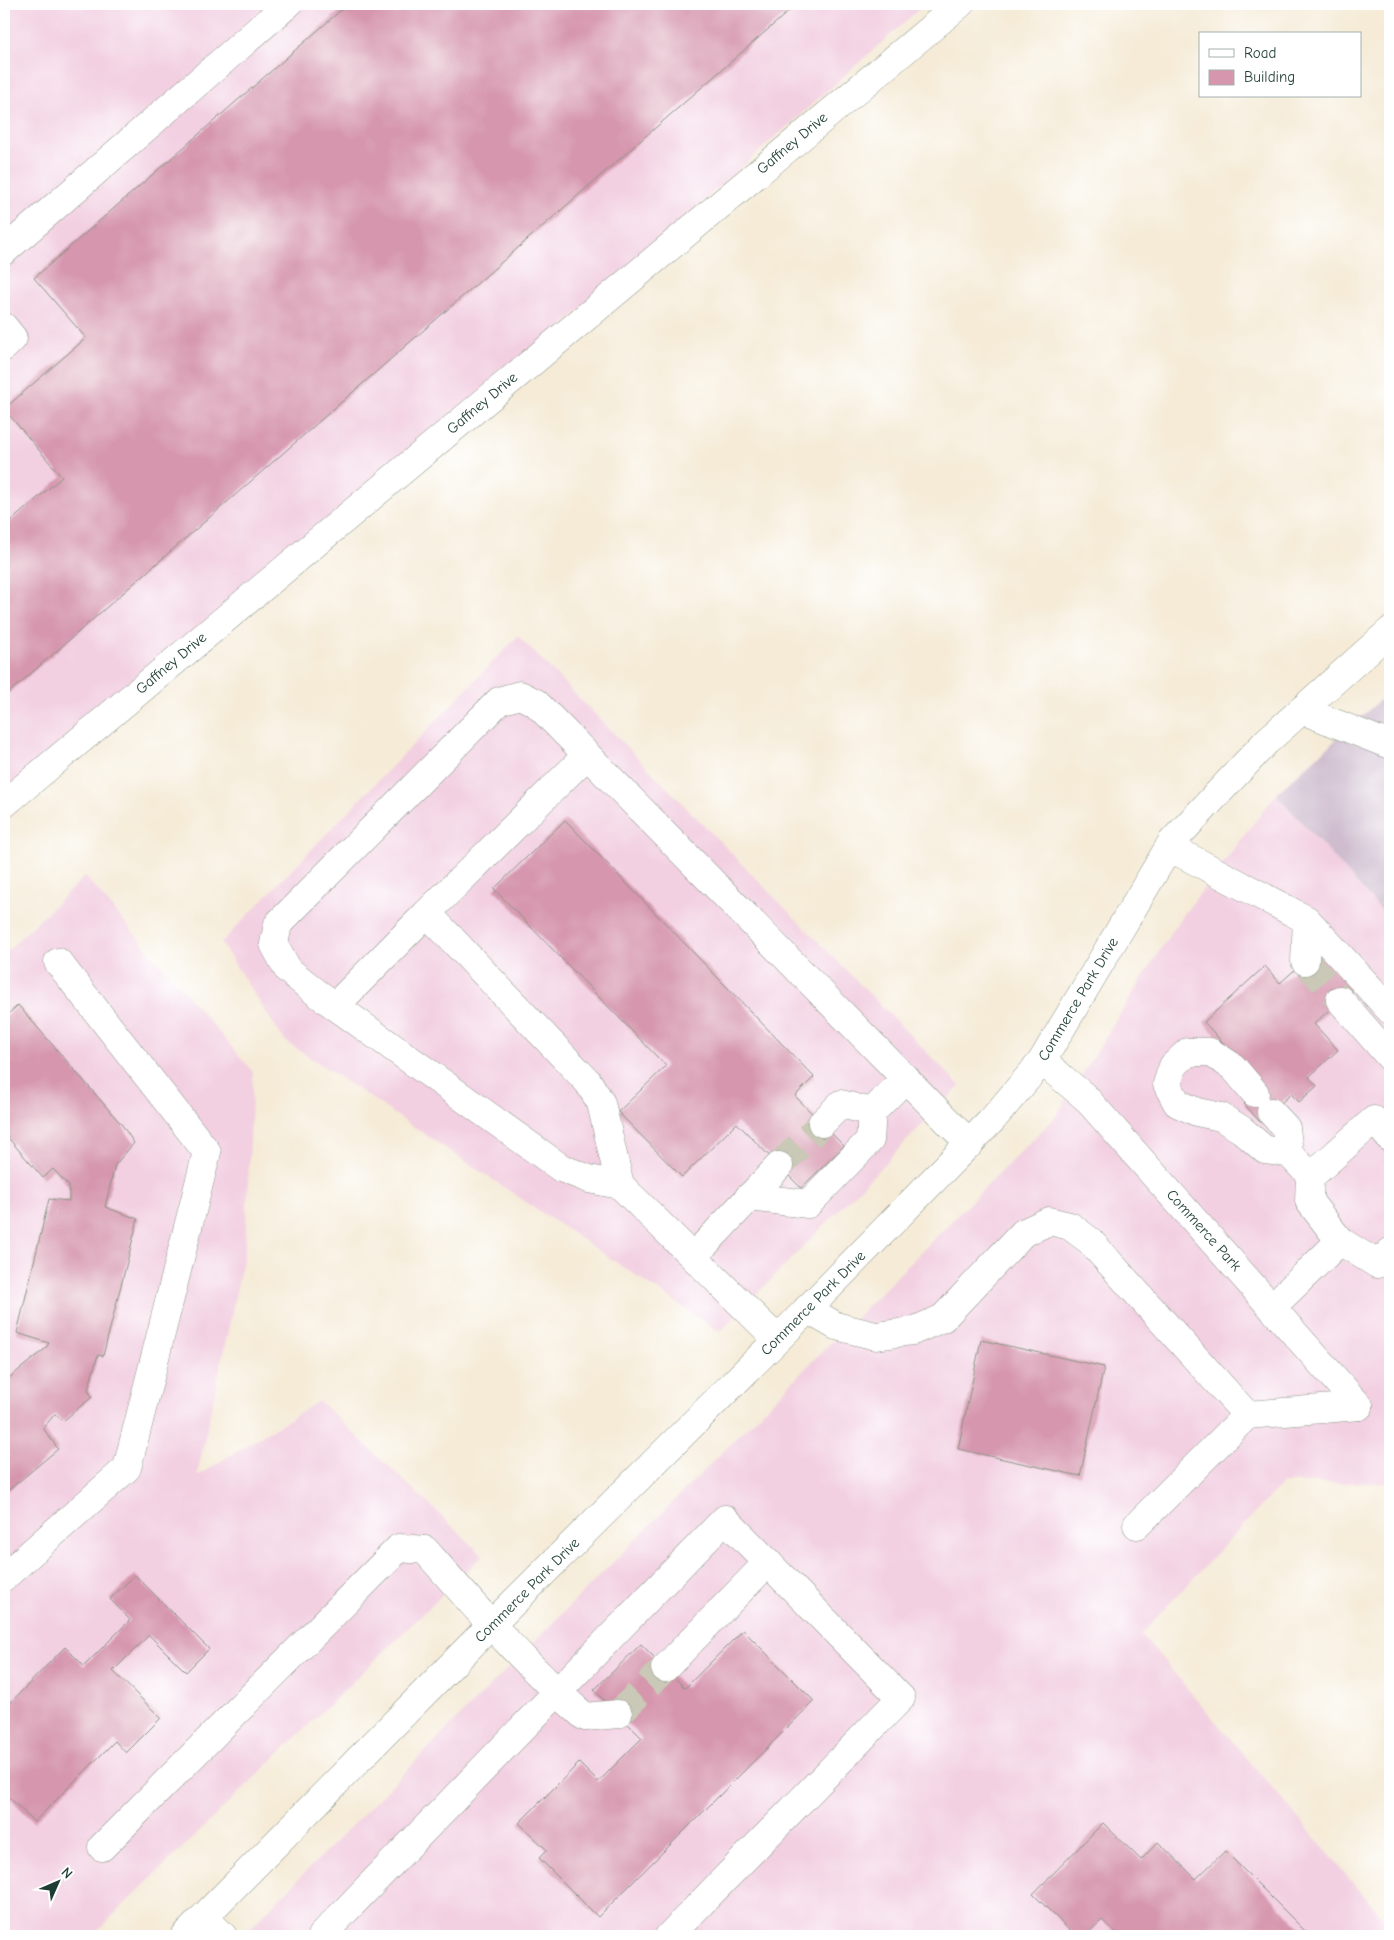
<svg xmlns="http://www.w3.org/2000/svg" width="1394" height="1940" viewBox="0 0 1394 1940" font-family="'Comic Neue',sans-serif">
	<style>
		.built { fill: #f2cfe1 }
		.industrial { fill: #cfbdcf }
		.building { fill: #d696ad }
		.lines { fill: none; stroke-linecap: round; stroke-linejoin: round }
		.minor-tunnel { stroke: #cac8b6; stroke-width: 28; stroke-dasharray: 28 14; stroke-linecap: butt }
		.minor-casing { stroke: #8a9486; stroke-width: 29 }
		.minor { stroke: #fff; stroke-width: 28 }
		.labels { text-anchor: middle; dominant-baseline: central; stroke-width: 5; stroke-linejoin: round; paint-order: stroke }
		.street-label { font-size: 15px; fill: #1f3d34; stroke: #fff }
	</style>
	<rect width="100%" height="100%" fill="#fff"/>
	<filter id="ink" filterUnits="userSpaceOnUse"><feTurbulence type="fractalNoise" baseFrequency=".02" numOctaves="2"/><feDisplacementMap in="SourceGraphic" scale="10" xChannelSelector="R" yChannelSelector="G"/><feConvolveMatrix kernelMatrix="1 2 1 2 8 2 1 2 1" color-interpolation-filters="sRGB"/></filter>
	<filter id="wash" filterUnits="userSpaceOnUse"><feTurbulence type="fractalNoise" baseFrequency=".0096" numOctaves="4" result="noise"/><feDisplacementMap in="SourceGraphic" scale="20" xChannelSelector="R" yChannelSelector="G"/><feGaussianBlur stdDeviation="1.12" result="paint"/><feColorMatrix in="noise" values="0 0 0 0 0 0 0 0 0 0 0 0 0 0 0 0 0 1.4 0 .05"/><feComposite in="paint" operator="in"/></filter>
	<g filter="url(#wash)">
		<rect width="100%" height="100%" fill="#f5ebd7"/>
		<g class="built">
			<polygon points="4,4 925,4 4,822"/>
			<polygon points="518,636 960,1086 720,1332 284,1040 221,943"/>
			<polygon points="1276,794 1390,920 1390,1483 1283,1483 1141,1634 1390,1926 1390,1936 242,1936 1056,1116 1178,922"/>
			<polygon points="85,876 253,1072 245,1250 197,1476 319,1401 483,1555 92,1936 4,1936 4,954"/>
		</g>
		<polygon class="industrial" points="1390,691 1390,920 1276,794"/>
		<g id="blocks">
			<g class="building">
				<polygon points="348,4 797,4 4,697 4,527 62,477 4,409 86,338 34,278"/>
				<polygon points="565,820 814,1077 795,1096 844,1146 801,1188 737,1123 682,1177 618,1112 666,1066 494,889"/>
				<polygon points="1317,950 1352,989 1314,1024 1338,1050 1309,1077 1317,1086 1299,1102 1291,1094 1260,1122 1244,1104 1263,1087 1204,1022 1265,966 1280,983"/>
				<polygon points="18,1005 122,1125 134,1143 115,1165 105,1207 138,1219 103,1356 98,1355 88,1390 92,1397 63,1421 55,1414 43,1428 58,1449 4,1494 4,1382 45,1349 49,1343 17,1333 49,1199 69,1201 69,1186 53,1169 43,1178 4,1133 4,1018"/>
				<polygon points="981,1340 1104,1367 1080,1476 958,1449"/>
				<polygon points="135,1575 209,1649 186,1672 149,1635 113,1671 161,1718 126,1753 115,1741 34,1822 4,1792 4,1709 65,1647 84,1666 130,1620 110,1599"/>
				<polygon points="743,1630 814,1701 598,1917 539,1858 547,1850 519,1823 579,1763 598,1782 642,1738 594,1690 641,1644 685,1688"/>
				<polygon points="1103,1823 1141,1860 1158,1842 1196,1879 1225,1851 1310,1936 1119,1936 1102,1920 1085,1936 1075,1936 1033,1894"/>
			</g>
		</g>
	</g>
	<g filter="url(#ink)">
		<use href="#blocks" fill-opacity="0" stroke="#8a9486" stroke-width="1"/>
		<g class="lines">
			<g class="minor-tunnel">
				<polyline points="1305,961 1340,1000"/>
				<polyline points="779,1166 822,1123"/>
				<polyline points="618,1714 665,1668"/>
			</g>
			<defs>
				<g id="minor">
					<polyline points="4,251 288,4"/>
					<polyline points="4,327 13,338 4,347"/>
					<polyline points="1302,710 1390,745"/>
					<polyline points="587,755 427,913 588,1082 601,1103 620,1185"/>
					<polyline points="4,804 960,4"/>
					<polyline points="1169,847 1307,920 1390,1010"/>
					<polyline points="1305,961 1307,920"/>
					<polyline points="1340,1000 1390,1057"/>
					<polyline points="335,1006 427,913"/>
					<polyline points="1042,1061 1085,1097 1359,1406"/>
					<polyline points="1255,1093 1233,1067 1210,1052 1188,1052 1173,1066 1167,1084 1177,1103 1197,1112 1221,1117 1242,1130 1265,1150 1289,1153"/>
					<polyline points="1271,1112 1286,1128 1289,1153 1301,1166"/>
					<polyline points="822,1123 841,1104 872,1112"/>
					<polyline points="1390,1138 1374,1120 1310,1177 1309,1201 1340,1241 1377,1264 1390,1252"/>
					<polyline points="749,1197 808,1204 870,1140 872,1112 906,1078"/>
					<polyline points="694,1256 779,1166"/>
					<polyline points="1272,1307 1340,1241"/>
					<polyline points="807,1309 836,1326 876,1336 913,1331 943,1318 1023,1233 1049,1221 1070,1226 1090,1241 1247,1415 1359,1406"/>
					<polyline points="777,1339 620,1185 589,1179 561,1168 317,993 288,970 274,944 278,924 499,701 520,695 536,703 970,1144"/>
					<polyline points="1137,1525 1247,1415"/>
					<polyline points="4,1577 127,1468 207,1152 58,962"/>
					<polyline points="665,1668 768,1562"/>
					<path d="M102,1847L399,1548L425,1550C476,1608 527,1667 585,1717L618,1714"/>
					<polyline points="204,1917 223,1936"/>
					<polyline points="185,1936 491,1625 787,1330 992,1120 1042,1061 1172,842 1267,741 1390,631"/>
					<polyline points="321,1936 725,1519 901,1698 669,1936"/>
				</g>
			</defs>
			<use href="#minor" class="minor-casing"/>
			<use href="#minor" class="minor"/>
		</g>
	</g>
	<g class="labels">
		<g class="street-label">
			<text transform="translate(792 143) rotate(-40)">Gaffney Drive</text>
			<text transform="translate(482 403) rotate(-40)">Gaffney Drive</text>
			<text transform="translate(171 663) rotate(-40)">Gaffney Drive</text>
			<text transform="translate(1078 999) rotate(-59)">Commerce Park Drive</text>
			<text transform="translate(1204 1230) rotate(48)">Commerce Park</text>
			<text transform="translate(813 1303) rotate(-45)">Commerce Park Drive</text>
			<text transform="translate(527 1590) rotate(-45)">Commerce Park Drive</text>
		</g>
	</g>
	<rect width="1394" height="1940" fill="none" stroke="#fff" stroke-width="20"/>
	<rect x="1199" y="32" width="162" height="65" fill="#ffffff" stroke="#a5b1ae"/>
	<rect x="1209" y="49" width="25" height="8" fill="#ffffff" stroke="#a5b1ae"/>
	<text x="1244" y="58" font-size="15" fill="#1f3d34">Road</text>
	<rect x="1209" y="70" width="25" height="15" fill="#d696ad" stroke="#a5b1ae"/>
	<text x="1244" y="82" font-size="15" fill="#1f3d34">Building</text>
	<g transform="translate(58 1882) rotate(45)" stroke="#ffffff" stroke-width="4" paint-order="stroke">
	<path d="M0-4L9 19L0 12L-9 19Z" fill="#1f3d34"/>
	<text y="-8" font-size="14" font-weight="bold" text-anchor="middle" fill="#1f3d34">N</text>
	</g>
</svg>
